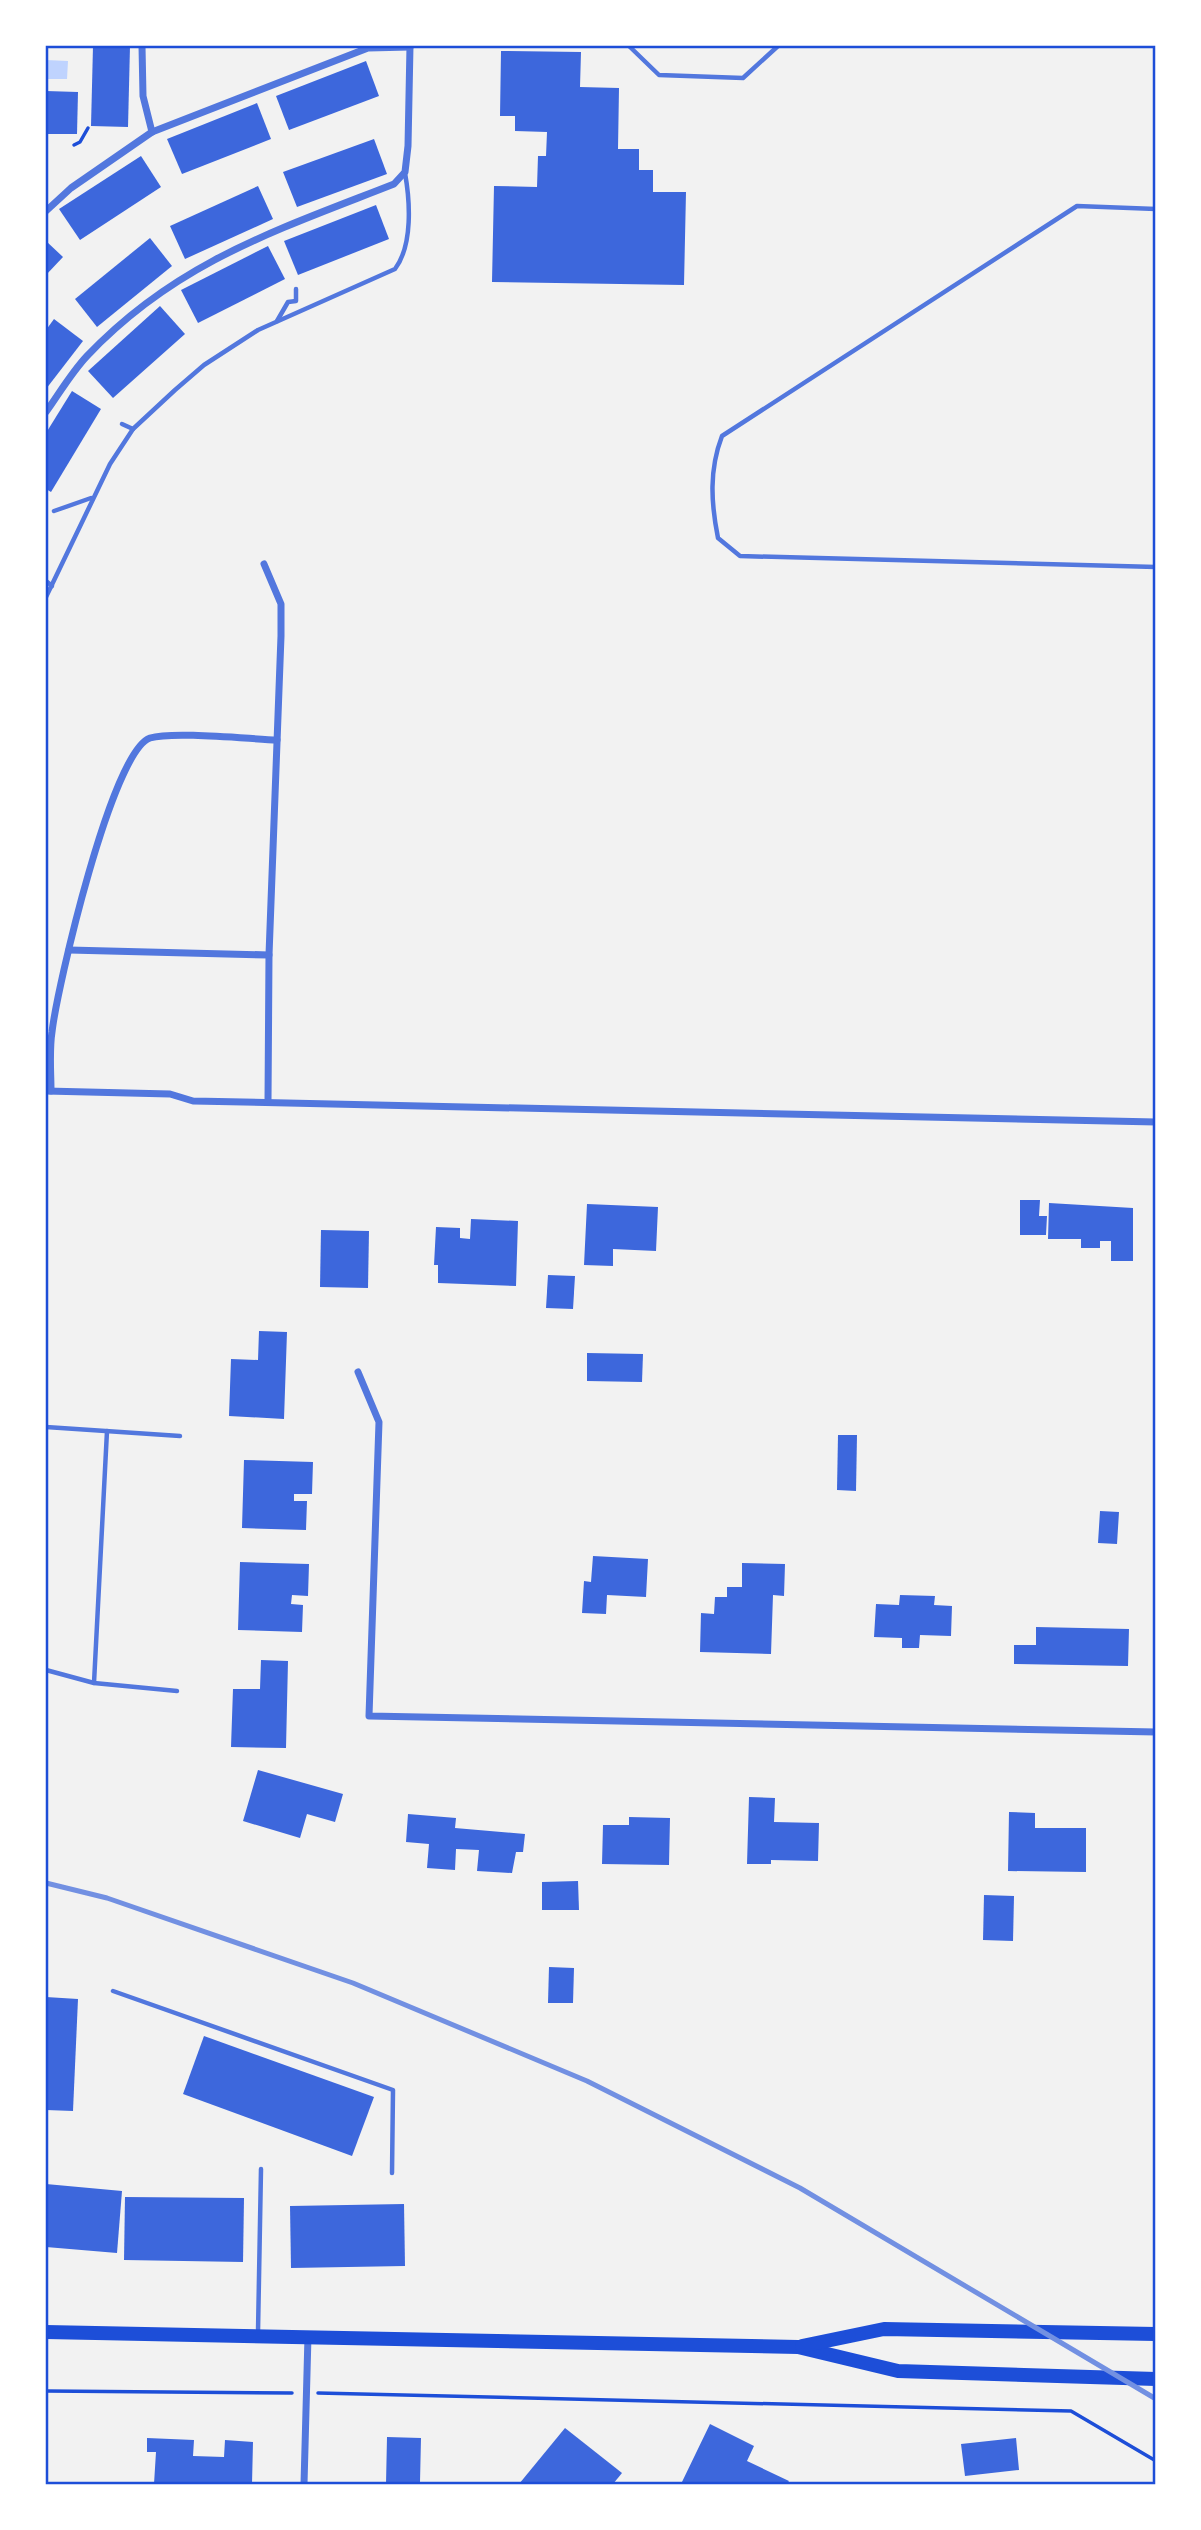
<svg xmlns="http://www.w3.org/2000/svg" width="1201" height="2530" viewBox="0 0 1201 2530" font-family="'PT Sans Narrow',sans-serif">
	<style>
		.water { fill: #bfd3fe }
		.building { fill: #3d67dc }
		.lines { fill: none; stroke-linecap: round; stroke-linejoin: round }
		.path { stroke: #1d4ed8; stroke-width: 3.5 }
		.service { stroke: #5277de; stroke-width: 4.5 }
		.minor { stroke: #5277de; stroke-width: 7 }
		.primary { stroke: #1d4ed8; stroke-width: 14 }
		.rail { stroke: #7290e2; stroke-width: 5 }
		.neatline { fill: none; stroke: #1d4ed8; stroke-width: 2.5 }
	</style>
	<rect width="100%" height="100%" fill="#f2f2f2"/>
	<polygon class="water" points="46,60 68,61 67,79 46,79"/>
	<g class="building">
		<polygon points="93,46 130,46 128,127 91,126"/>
		<polygon points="501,51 581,52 580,87 619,88 618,149 639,149 639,170 653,170 653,192 686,192 684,285 492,282 494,186 537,187 538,156 546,156 547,132 515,131 515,116 500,116"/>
		<polygon points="366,61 379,96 289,130 276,96"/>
		<polygon points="46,91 78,92 77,134 46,134"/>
		<polygon points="257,103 271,139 182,174 167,139"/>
		<polygon points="374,139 387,174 297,207 283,172"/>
		<polygon points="141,156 161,187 80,240 59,209"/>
		<polygon points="258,186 273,219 185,259 170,226"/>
		<polygon points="376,205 389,239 298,275 284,241"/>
		<polygon points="150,238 172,266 97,327 75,299"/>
		<polygon points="46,241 63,257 46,275"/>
		<polygon points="268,246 285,279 198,323 181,290"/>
		<polygon points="160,306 185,334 113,398 88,371"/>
		<polygon points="54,319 83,341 46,389 46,330"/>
		<polygon points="72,391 101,409 51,492 46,489 46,433"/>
		<polygon points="1020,1200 1040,1200 1039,1216 1047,1216 1046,1235 1020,1235"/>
		<polygon points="1049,1203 1133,1208 1133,1261 1111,1261 1111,1241 1100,1241 1100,1248 1081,1248 1081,1239 1048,1239"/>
		<polygon points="587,1204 658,1207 656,1251 613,1249 613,1266 584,1265"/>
		<polygon points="471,1219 518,1221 516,1286 438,1283 438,1265 434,1265 436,1227 460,1228 460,1238 470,1239"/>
		<polygon points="321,1230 369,1231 368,1288 320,1287"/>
		<polygon points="548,1275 575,1276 573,1309 546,1308"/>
		<polygon points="259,1331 287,1332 284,1419 229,1416 231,1359 258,1360"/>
		<polygon points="587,1353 643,1354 642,1382 587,1381"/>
		<polygon points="838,1435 857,1435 856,1491 837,1490"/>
		<rect x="1153" y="1457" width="3" height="20"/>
		<polygon points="244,1460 313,1462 312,1494 294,1494 294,1501 307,1501 306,1530 242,1528"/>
		<polygon points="1100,1511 1119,1512 1117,1544 1098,1543"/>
		<polygon points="593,1556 648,1559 646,1597 607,1595 606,1614 582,1613 584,1581 591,1582"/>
		<polygon points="240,1562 309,1564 308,1596 292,1595 291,1604 303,1605 302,1632 238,1630"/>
		<polygon points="742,1563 785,1564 784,1596 773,1595 771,1654 700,1652 701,1613 714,1614 715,1597 727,1597 727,1587 742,1587"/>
		<polygon points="900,1595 935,1596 934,1605 952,1606 951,1636 920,1635 919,1648 902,1648 902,1638 874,1637 876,1604 899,1605"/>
		<polygon points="1036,1627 1129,1629 1128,1666 1014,1664 1014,1645 1036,1645"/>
		<polygon points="261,1660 288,1661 286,1748 231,1747 233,1689 260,1689"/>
		<polygon points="258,1770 343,1794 335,1822 307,1814 300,1838 243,1821"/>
		<polygon points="749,1797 775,1798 774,1822 819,1823 818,1861 771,1860 771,1864 747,1864"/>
		<polygon points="1009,1812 1035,1813 1035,1828 1086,1828 1086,1872 1008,1871"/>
		<polygon points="408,1814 456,1818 455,1828 525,1834 523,1852 516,1852 512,1873 477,1871 479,1850 456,1849 455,1870 427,1868 429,1844 406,1842"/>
		<polygon points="629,1817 670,1818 669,1865 602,1864 603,1825 629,1825"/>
		<polygon points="578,1881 579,1910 542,1910 542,1882"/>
		<polygon points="984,1895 1014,1896 1013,1941 983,1940"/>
		<polygon points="549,1967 574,1968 573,2003 548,2003"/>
		<polygon points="46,1997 78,1999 73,2111 46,2110"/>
		<polygon points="204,2036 374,2097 352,2156 183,2094"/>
		<polygon points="46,2184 122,2191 117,2253 46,2247"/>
		<polygon points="125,2197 244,2198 243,2262 124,2260"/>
		<polygon points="404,2204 405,2266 291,2268 290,2206"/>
		<polygon points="710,2424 754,2446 747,2461 789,2481 787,2484 681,2484"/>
		<polygon points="565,2428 622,2473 613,2484 519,2484"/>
		<polygon points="387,2437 421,2438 420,2482 434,2482 434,2484 386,2484"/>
		<polygon points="147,2438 194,2440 193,2456 224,2457 225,2440 253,2442 252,2484 154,2484 156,2452 147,2452"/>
		<polygon points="1016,2438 1019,2470 965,2476 961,2444"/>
	</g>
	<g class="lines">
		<g class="path">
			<polyline points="74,145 80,142 88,128"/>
			<polyline points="46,2391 292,2393"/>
			<polyline points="318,2393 1071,2411 1156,2461"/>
		</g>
		<g class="service">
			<polyline points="629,46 659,75 743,78 778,46"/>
			<path d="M1156,209L1077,206L722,436C709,470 711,503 718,538L740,556L1156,567"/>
			<polyline points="277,321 288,302 296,301 296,289"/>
			<polyline points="122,424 133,429"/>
			<polyline points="54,511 91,498"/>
			<polyline points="46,581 52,586"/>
			<path d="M46,597L110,464L133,429L175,390L204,365L258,330L395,269C413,245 410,201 405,173"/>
			<polyline points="46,1427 180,1436"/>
			<polyline points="46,1670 94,1683 177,1691"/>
			<polyline points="94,1683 107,1431"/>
			<polyline points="113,1991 393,2090 392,2173"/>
			<polyline points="258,2332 261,2169"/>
		</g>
		<g class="minor">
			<polyline points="142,46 143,96 152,132"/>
			<polyline points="46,211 71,188 152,132 368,48 410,47"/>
			<path d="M46,412C59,394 71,373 87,356C176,262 277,230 394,184L405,172L408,146L410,46"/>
			<polyline points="264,564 281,604 281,636 269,955 268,1102"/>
			<polyline points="69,950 269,955"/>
			<polyline points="46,1091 170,1094 193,1101 1156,1122"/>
			<path d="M51,1091C51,1072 49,1051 52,1032C57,988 112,751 150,738C173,731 249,739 277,740"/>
			<polyline points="358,1372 379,1422 369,1716 1156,1732"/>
			<polyline points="304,2484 308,2336"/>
		</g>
		<g class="primary">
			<polyline points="46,2332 798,2347 898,2371 1156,2379"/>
			<polyline points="802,2346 884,2329 1156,2334"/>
		</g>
		<polyline class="rail" points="46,1883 107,1898 353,1983 587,2081 800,2188 1156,2399"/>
	</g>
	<rect width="1201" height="2530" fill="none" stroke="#ffffff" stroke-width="94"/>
	<rect x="47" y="47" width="1107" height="2436" class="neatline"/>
</svg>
